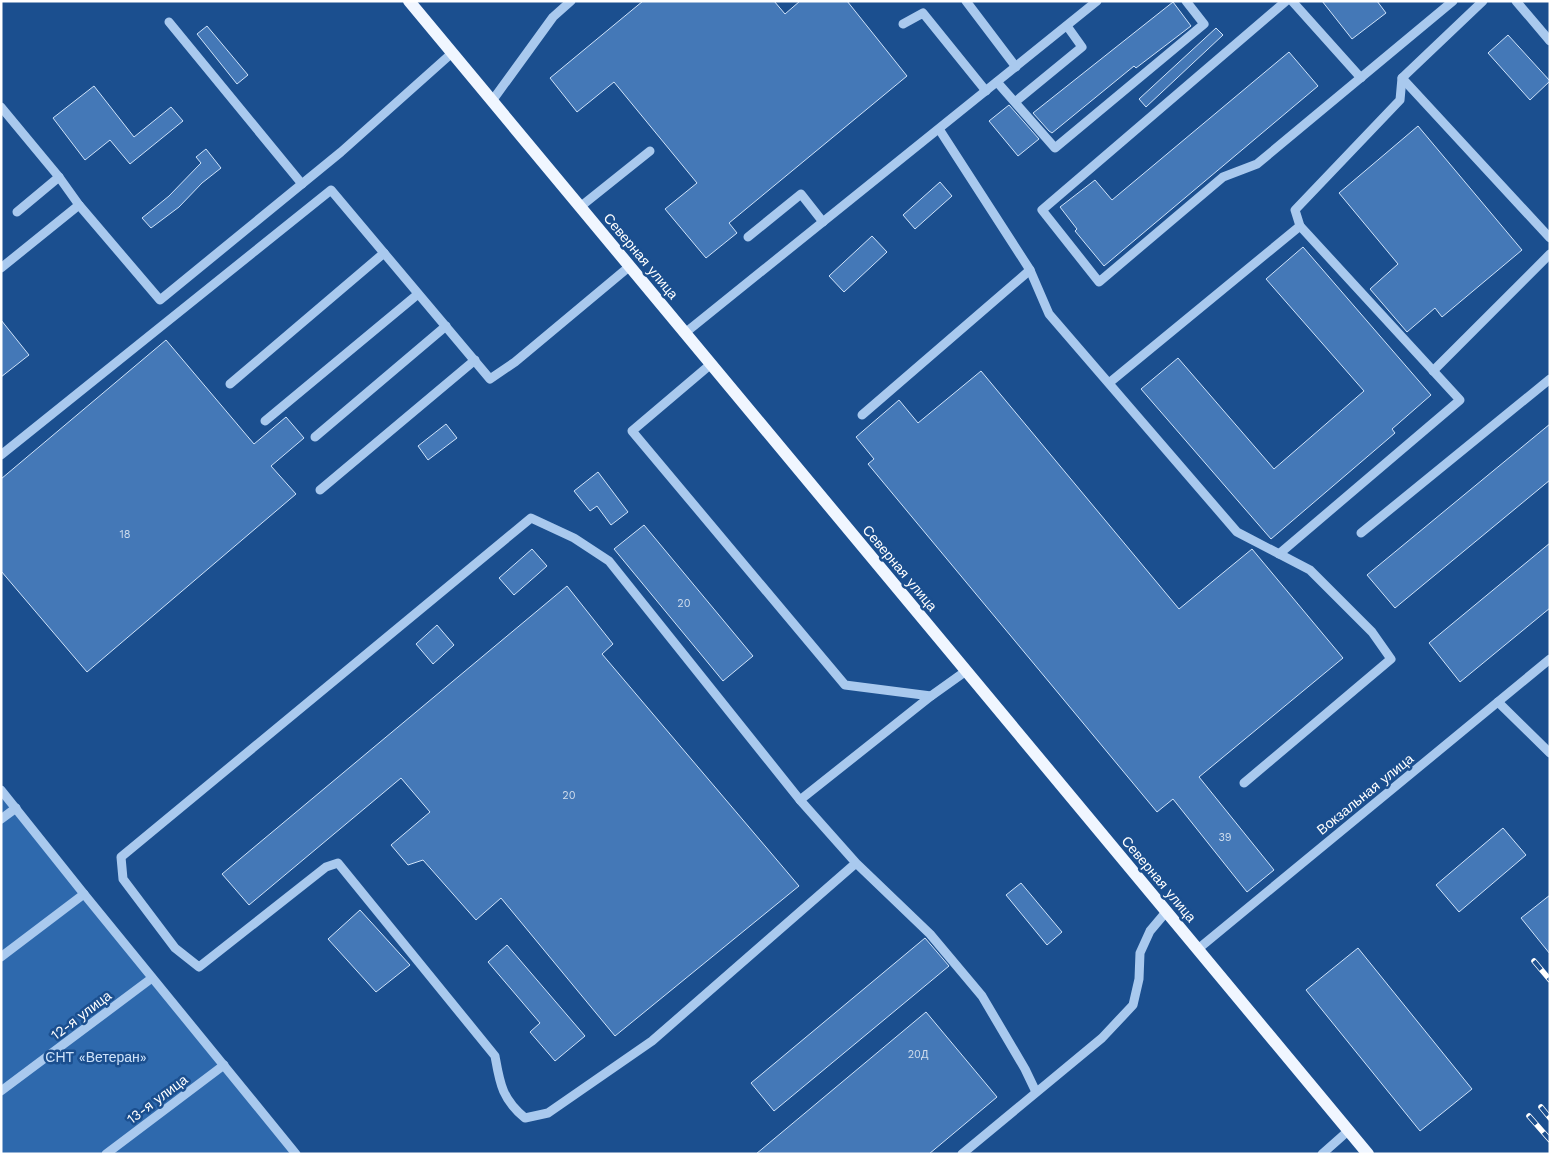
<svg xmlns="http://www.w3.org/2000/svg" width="1551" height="1155" viewBox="0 0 1551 1155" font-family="'Work Sans',sans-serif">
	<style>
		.green { fill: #2e69ad }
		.building { fill: #4478b7; stroke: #cfe3fa }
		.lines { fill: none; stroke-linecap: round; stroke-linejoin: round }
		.minor { stroke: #a9c9ee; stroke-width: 9 }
		.major { stroke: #f0f6ff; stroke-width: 12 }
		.rail-casing { stroke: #fff; stroke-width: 5.5 }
		.rail { stroke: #1b4f8f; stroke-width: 4; stroke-dasharray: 11; stroke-linecap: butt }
		.labels { text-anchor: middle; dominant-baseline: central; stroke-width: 5; stroke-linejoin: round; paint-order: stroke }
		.number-label { font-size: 11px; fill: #d0dded }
		.street-label { font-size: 14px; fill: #fff; stroke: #1b4f8f }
		.park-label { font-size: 14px; fill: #cfe3fa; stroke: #1b4f8f }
	</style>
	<rect width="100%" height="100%" fill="#1b4f8f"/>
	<polygon class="green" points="1,788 296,1154 1,1154"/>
	<g class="building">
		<polygon points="643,1 774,1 785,14 800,1 847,1 907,76 729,223 737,233 706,258 665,209 697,183 614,82 577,112 550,78"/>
		<polygon points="1322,1 1377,1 1386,13 1352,39"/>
		<polygon points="1173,2 1191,26 1136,68 1134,66 1052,133 1049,131 1033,113"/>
		<polygon points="207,26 248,75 237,84 197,34"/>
		<polygon points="1216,28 1223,35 1146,107 1139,99"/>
		<polygon points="1508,35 1550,81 1530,100 1488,53"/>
		<polygon points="1289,52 1318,86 1104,266 1075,231 1077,229 1060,207 1095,180 1112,200"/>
		<polygon points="94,86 134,137 171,107 183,121 130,164 110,140 85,160 53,118"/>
		<polygon points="1009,105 1039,139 1018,156 989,121"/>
		<polygon points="1418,126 1522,250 1442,317 1435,308 1407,332 1370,289 1398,264 1339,193"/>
		<polygon points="206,149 221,168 202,183 179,207 151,228 142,218 169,196 201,163 196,157"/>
		<polygon points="940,182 952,196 915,229 903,215"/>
		<polygon points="872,236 887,252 844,292 829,276"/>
		<polygon points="1303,247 1431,395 1392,429 1395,433 1271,539 1141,389 1178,358 1274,469 1364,391 1266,279"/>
		<polygon points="1,320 29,355 1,377"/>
		<polygon points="166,340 254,444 286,417 304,438 271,466 296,494 87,672 1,571 1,479"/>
		<polygon points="981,371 1179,609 1252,549 1343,658 1199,777 1274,870 1247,892 1173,799 1157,812 868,464 874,459 856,437 899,400 918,423"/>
		<polygon points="446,424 457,438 428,460 418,446"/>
		<polygon points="1550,424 1550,480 1395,608 1367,575"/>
		<polygon points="598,472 628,512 611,525 597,506 590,511 574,491"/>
		<polygon points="644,525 753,656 723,681 614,549"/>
		<polygon points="1550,543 1550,608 1460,682 1429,643"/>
		<polygon points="532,549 547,566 514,595 499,578"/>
		<polygon points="567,586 613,644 602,654 799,886 615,1036 501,898 476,920 423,860 408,865 391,845 430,812 401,778 249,905 222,874"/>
		<polygon points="437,625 454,645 433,664 416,644"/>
		<polygon points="1503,828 1526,855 1459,912 1436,885"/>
		<polygon points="1021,883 1062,932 1047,945 1006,895"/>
		<polygon points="1550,895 1550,954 1521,918"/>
		<polygon points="360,910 410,965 376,992 328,939"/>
		<polygon points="925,938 949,966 774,1111 751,1083"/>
		<polygon points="507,945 585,1036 555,1061 530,1032 540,1023 488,962"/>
		<polygon points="1358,948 1472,1089 1420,1131 1306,990"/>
		<polygon points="926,1012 997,1097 929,1154 756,1154"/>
	</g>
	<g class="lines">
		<g class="minor">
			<polyline points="966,1 1016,67"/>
			<polyline points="1286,1 1042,210 1099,282 1223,177 1257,164 1453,1"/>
			<polyline points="1292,1 1361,78"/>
			<polyline points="1516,1 1550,41"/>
			<polyline points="169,22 302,184"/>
			<polyline points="903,24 923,13 986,91"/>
			<polyline points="1402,78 1550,238"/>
			<polyline points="997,82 1055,148 1204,24 1186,1"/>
			<polyline points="492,101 553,17 571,1"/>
			<polyline points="1015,102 1082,47 1067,26"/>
			<polyline points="1,107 59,177 79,205 160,300 341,152 452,53"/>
			<polyline points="580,207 650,151"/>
			<polyline points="17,212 59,177"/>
			<polyline points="1300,226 1295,210 1400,100 1402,78 1483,1"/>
			<polyline points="748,237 801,194 823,222"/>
			<polyline points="1,268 79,205"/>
			<polyline points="1030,270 1049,314 1237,532 1310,570 1372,632 1391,659 1244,783"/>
			<polyline points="685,333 1097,1"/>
			<polyline points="711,364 632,431 845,685 931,696"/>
			<polyline points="1433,371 1550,254"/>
			<polyline points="1109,383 1300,226 1460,400 1279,554"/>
			<polyline points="230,384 384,253"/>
			<polyline points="862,415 1030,270 939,129"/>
			<polyline points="265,421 418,294"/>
			<polyline points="315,437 446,326"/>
			<polyline points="1,455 331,190 490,379 515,362 630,266"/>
			<polyline points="320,490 475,360"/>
			<polyline points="1361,533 1550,379"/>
			<polyline points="1498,702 1550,753"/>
			<polyline points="1,790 84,894 296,1154"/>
			<polyline points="800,800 931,696 966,671"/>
			<polyline points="1,819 16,808"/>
			<path d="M856,863L652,1041L548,1113L525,1118C502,1099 500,1084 495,1056L338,863L326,867L199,967L175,948L123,879L121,857L531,518L574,538L609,561L800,800L856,863L930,934L982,996L1025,1069L1036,1092"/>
			<polyline points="1198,949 1550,659"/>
			<polyline points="1,957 84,894"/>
			<polyline points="1,1091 152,978"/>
			<polyline points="106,1154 224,1065"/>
			<polyline points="962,1154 1102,1038 1133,1005 1139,979 1140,953 1150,931 1166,912"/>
			<polyline points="1322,1154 1348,1131"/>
		</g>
		<polyline class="major" points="409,1 1368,1154"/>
		<defs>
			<g id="rail">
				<polyline points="1534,961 1550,980"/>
				<polyline points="1541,1107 1550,1118"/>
				<polyline points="1529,1116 1550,1140"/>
			</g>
		</defs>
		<use href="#rail" class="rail-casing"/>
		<use href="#rail" class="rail"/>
	</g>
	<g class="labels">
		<g class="number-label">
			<text x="125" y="534">18</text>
			<text x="684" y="603">20</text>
			<text x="569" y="795">20</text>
			<text x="1225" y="837">39</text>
			<text x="918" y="1054">20Д</text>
		</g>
		<g class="street-label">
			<text transform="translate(641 256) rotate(50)">Северная улица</text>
			<text transform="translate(900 568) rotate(50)">Северная улица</text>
			<text transform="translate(1365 794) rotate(-39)">Вокзальная улица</text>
			<text transform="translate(1159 879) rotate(50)">Северная улица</text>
			<text transform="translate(81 1015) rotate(-37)">12-я улица</text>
			<text transform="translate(157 1099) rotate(-37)">13-я улица</text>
		</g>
		<g class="park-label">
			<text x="96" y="1057">СНТ «Ветеран»</text>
		</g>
	</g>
	<rect width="1551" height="1155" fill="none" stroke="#ffffff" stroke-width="5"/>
</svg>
